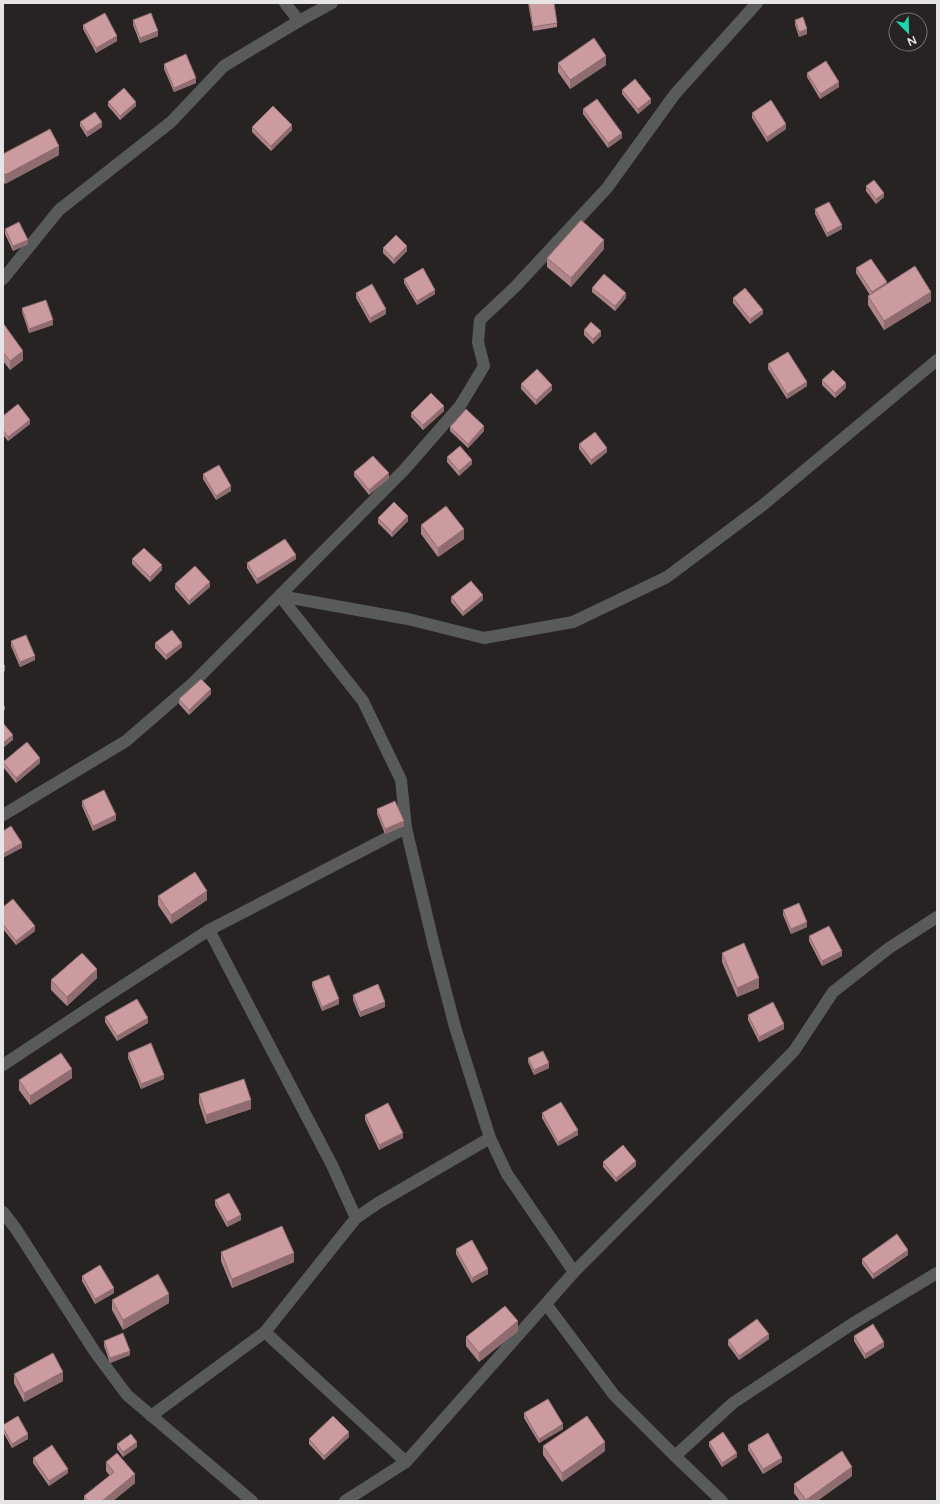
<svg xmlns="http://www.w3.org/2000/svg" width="940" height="1504" viewBox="0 0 940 1504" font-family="'Varela Round',sans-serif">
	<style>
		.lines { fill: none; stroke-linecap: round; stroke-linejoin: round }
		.minor { stroke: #595b5a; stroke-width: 12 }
		.wall { fill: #af8589 }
		.shaded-wall { fill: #8e6c6f }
		.building { fill: #cb9b9f; stroke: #8e6c6f }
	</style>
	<rect width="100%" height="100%" fill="#272323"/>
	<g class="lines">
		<g class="minor">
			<polyline points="285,3 299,21"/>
			<polyline points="3,279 59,210 171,122 224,66 299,21 332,3"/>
			<polyline points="280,596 408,619 484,638 573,622 667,577 763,505 937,360"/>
			<polyline points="280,596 363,701 401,780 406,828 434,946 455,1027 490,1138 507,1174 574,1272"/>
			<polyline points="3,815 126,741 193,683 404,470 460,406 484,366 478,342 480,320 516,286 607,188 675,94 757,3"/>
			<polyline points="209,930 332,1165 356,1218"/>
			<polyline points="3,1065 107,996 209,930 406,828"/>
			<polyline points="3,1212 16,1229 95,1352 127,1395 252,1501"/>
			<polyline points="546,1304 614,1395 675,1456 722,1501"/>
			<polyline points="265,1332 406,1462"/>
			<polyline points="151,1416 265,1332 356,1218 378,1203 490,1138"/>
			<polyline points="675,1456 733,1403 852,1324 937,1273"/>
			<polyline points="345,1501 406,1462 574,1272 794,1051 833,992 889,948 937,917"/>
		</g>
	</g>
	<g class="wall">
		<polygon points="528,3 554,3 557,23 557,27 533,31"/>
		<polygon points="133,20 158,36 140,43 133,25"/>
		<polygon points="795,20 807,34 799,37 795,25"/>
		<polygon points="83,25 117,41 96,53 83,29"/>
		<polygon points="558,63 606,65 570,89 558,72"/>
		<polygon points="164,64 196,83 174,92 164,69"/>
		<polygon points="807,73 839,87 820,99 807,77"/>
		<polygon points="622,90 651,103 638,114 622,94"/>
		<polygon points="108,102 136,106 120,120 108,106"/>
		<polygon points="583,109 622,138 608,148 583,114"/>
		<polygon points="752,113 786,129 767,142 752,118"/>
		<polygon points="80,122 102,127 87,137 80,126"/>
		<polygon points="252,127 292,130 271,151 252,132"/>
		<polygon points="3,154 59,155 5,184 3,181"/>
		<polygon points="866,186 884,197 876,204 866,191"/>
		<polygon points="815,209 842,229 827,237 815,214"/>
		<polygon points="5,229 28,244 13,251 5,234"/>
		<polygon points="383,248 407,251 394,264 383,253"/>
		<polygon points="604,249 571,287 547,267 547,258"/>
		<polygon points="856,268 887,284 931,301 884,330 868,305 868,296 870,295 856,273"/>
		<polygon points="404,279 435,294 417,305 404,283"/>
		<polygon points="592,288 626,298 615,311 592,292"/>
		<polygon points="356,293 386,314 370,323 356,298"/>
		<polygon points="733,298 763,314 750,324 733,303"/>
		<polygon points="22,308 53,325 29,333 22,312"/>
		<polygon points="3,323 23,360 10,370 3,361"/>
		<polygon points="584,330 601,336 593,344 584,335"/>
		<polygon points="768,364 807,386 787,399 768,369"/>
		<polygon points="822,380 846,388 835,398 822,385"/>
		<polygon points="521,384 552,390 536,405 521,389"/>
		<polygon points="444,411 423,430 411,417 411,413"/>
		<polygon points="3,416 30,424 8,441 3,435"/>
		<polygon points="450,427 484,431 468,448 450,431"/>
		<polygon points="579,444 607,452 591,465 579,449"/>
		<polygon points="447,457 472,464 459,476 447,462"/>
		<polygon points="354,472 389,478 369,495 354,476"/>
		<polygon points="203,474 231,491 216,500 203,479"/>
		<polygon points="378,518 408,521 392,537 378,523"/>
		<polygon points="421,525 464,539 438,557 421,534"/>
		<polygon points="132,559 162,570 150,582 132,564"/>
		<polygon points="296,559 257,584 247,568 247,563"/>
		<polygon points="175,584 210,587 189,605 175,589"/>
		<polygon points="451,597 483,600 463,616 451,602"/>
		<polygon points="11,641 35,660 20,667 11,646"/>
		<polygon points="155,643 182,647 166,660 155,648"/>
		<polygon points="211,694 189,715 179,704 179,699"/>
		<polygon points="3,762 40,763 16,783 3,767"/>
		<polygon points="82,801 116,820 93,831 82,806"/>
		<polygon points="377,809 404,826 385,834 377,814"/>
		<polygon points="158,896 207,900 171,924 158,905"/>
		<polygon points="3,907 35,931 16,945 3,929"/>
		<polygon points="783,910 807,927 791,934 783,915"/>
		<polygon points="809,936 842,956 822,966 809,941"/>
		<polygon points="722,953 759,988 737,997 722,962"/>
		<polygon points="97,978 67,1006 51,990 51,980"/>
		<polygon points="312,982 339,1004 322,1011 312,986"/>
		<polygon points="353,995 385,1007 360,1017 353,1000"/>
		<polygon points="748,1015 784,1029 759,1042 748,1020"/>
		<polygon points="105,1017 148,1023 117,1041 105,1022"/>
		<polygon points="128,1053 164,1079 141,1089 128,1058"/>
		<polygon points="528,1058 549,1068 534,1075 528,1062"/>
		<polygon points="72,1078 30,1105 19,1090 19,1080"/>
		<polygon points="199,1094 251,1109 206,1124 199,1103"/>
		<polygon points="542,1113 578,1135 558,1146 542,1118"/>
		<polygon points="365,1115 403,1138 379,1150 365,1120"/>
		<polygon points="603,1162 636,1166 616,1182 603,1167"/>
		<polygon points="215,1200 241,1220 227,1227 215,1205"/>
		<polygon points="456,1249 488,1274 472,1283 456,1254"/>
		<polygon points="221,1252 294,1262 232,1288 221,1261"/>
		<polygon points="908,1255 873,1279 862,1264 862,1259"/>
		<polygon points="82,1276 114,1293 95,1304 82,1281"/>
		<polygon points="112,1300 169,1303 123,1330 112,1310"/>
		<polygon points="518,1331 479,1362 466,1346 466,1337"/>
		<polygon points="854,1336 884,1347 865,1359 854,1341"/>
		<polygon points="769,1339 739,1360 728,1345 728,1340"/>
		<polygon points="104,1341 130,1355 110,1363 104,1346"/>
		<polygon points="14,1374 63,1381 24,1402 14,1383"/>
		<polygon points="524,1413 563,1429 539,1443 524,1418"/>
		<polygon points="3,1425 28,1439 12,1448 3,1432"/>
		<polygon points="349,1437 324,1460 309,1444 309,1439"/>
		<polygon points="709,1442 737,1457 722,1467 709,1446"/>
		<polygon points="117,1444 137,1447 123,1457 117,1449"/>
		<polygon points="748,1445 782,1462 763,1474 748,1450"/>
		<polygon points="543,1446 605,1451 562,1482 543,1455"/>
		<polygon points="33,1458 68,1473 49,1486 33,1463"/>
		<polygon points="106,1462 135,1483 113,1501 84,1501 84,1496 110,1476 106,1471"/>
		<polygon points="852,1476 817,1501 800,1501 794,1493 794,1484"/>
	</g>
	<g class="shaded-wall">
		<polygon points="807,29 807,34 799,37 799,32"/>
		<polygon points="158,31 158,36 140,43 140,38"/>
		<polygon points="117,36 117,41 96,53 96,48"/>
		<polygon points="606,56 606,65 570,89 570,80"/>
		<polygon points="196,78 196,83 174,92 174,88"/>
		<polygon points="839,82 839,87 820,99 820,94"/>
		<polygon points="651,99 651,103 638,114 638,109"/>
		<polygon points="136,102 136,106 120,120 120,116"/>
		<polygon points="102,122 102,127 87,137 87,132"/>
		<polygon points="786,124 786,129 767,142 767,137"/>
		<polygon points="292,125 292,130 271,151 271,146"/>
		<polygon points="622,133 622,138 608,148 608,143"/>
		<polygon points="59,146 59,155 5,184 5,175"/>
		<polygon points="884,193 884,197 876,204 876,199"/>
		<polygon points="842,225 842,229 827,237 827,233"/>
		<polygon points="28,240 28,244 13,251 13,246"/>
		<polygon points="604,240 604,249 571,287 571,278"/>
		<polygon points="407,246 407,251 394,264 394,259"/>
		<polygon points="887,282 887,287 872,296 872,292"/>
		<polygon points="435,290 435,294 417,305 417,301"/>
		<polygon points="931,292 931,301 884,330 884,321"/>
		<polygon points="626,293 626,298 615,311 615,306"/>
		<polygon points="386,309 386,314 370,323 370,318"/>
		<polygon points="763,310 763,314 750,324 750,319"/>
		<polygon points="53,320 53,325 29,333 29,329"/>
		<polygon points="601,331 601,336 593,344 593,339"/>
		<polygon points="23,351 23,360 10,370 10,361"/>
		<polygon points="807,382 807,386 787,399 787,394"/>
		<polygon points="846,383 846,388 835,398 835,393"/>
		<polygon points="552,385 552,390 536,405 536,400"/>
		<polygon points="444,406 444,411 423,430 423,425"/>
		<polygon points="30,420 30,424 8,441 8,437"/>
		<polygon points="484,426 484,431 468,448 468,444"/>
		<polygon points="607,448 607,452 591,465 591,460"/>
		<polygon points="472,460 472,464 459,476 459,471"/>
		<polygon points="389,473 389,478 369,495 369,490"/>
		<polygon points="231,486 231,491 216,500 216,496"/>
		<polygon points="408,516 408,521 392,537 392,532"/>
		<polygon points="464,529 464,539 438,557 438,548"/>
		<polygon points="296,555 296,559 257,584 257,579"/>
		<polygon points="162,565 162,570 150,582 150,577"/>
		<polygon points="210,582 210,587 189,605 189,601"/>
		<polygon points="483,595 483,600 463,616 463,612"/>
		<polygon points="182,643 182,647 166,660 166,655"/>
		<polygon points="35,656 35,660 20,667 20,662"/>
		<polygon points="5,667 5,671 3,673 3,668"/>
		<polygon points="211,689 211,694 189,715 189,710"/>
		<polygon points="3,706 5,706 5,710 3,711"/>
		<polygon points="13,735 13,740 3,748 3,743"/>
		<polygon points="40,758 40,763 16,783 16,778"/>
		<polygon points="116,815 116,820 93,831 93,826"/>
		<polygon points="404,821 404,826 385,834 385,829"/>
		<polygon points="22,843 22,848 3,858 3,854"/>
		<polygon points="207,891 207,900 171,924 171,915"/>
		<polygon points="807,922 807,927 791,934 791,929"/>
		<polygon points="35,926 35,931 16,945 16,941"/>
		<polygon points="842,951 842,956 822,966 822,961"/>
		<polygon points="97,969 97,978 67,1006 67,997"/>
		<polygon points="759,978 759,988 737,997 737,988"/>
		<polygon points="339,999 339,1004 322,1011 322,1007"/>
		<polygon points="385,1002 385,1007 360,1017 360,1012"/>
		<polygon points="148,1018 148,1023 117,1041 117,1036"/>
		<polygon points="784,1024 784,1029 759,1042 759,1037"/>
		<polygon points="549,1063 549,1068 534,1075 534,1070"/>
		<polygon points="72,1069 72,1078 30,1105 30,1096"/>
		<polygon points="164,1075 164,1079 141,1089 141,1084"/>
		<polygon points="251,1100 251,1109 206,1124 206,1115"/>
		<polygon points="578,1130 578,1135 558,1146 558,1142"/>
		<polygon points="403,1133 403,1138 379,1150 379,1145"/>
		<polygon points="636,1161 636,1166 616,1182 616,1178"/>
		<polygon points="241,1215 241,1220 227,1227 227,1222"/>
		<polygon points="908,1250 908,1255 873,1279 873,1274"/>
		<polygon points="294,1253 294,1262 232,1288 232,1279"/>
		<polygon points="488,1269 488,1274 472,1283 472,1278"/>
		<polygon points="114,1288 114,1293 95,1304 95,1299"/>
		<polygon points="169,1294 169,1303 123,1330 123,1320"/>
		<polygon points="518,1321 518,1331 479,1362 479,1353"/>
		<polygon points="769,1334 769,1339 739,1360 739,1356"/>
		<polygon points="884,1342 884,1347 865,1359 865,1354"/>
		<polygon points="130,1351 130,1355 110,1363 110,1358"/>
		<polygon points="63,1372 63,1381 24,1402 24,1393"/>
		<polygon points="563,1424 563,1429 539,1443 539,1439"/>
		<polygon points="349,1432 349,1437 324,1460 324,1456"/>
		<polygon points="28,1434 28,1439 12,1448 12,1444"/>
		<polygon points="137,1442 137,1447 123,1457 123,1452"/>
		<polygon points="605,1442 605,1451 562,1482 562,1473"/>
		<polygon points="737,1453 737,1457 722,1467 722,1463"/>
		<polygon points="782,1458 782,1462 763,1474 763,1469"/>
		<polygon points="852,1467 852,1476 817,1501 806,1501 806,1500"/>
		<polygon points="68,1469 68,1473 49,1486 49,1481"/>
		<polygon points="135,1474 135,1483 113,1501 102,1501"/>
	</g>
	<g class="building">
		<polygon points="529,3 554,3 557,23 533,27"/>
		<polygon points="105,13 117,36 96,48 83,25"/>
		<polygon points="151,13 158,31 140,38 133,20"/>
		<polygon points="803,17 807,29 799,32 795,20"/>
		<polygon points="594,38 606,56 570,80 558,63"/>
		<polygon points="186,54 196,78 174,88 164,64"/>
		<polygon points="826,61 839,82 820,94 807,73"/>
		<polygon points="635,79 651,99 638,109 622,90"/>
		<polygon points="124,88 136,102 120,116 108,102"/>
		<polygon points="597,99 622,133 608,143 583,109"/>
		<polygon points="771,100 786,124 767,137 752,113"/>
		<polygon points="273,106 292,125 271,146 252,127"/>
		<polygon points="95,112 102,122 87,132 80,122"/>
		<polygon points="50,129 59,146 5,175 3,172 3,154"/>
		<polygon points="874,180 884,193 876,199 866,186"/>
		<polygon points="829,202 842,225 827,233 815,209"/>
		<polygon points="581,220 604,240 571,278 547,258"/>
		<polygon points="19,222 28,240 13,246 5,229"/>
		<polygon points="396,235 407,246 394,259 383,248"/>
		<polygon points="871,259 887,282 872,292 856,268"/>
		<polygon points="915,266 931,292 884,321 868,296"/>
		<polygon points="423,268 435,290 417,301 404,279"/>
		<polygon points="604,274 626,293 615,306 592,288"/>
		<polygon points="372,284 386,309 370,318 356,293"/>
		<polygon points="745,288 763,310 750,319 733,298"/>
		<polygon points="46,300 53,320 29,329 22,308"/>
		<polygon points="591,322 601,331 593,339 584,330"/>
		<polygon points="3,323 23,351 10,361 3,352"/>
		<polygon points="788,352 807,382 787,394 768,364"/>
		<polygon points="537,369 552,385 536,400 521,384"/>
		<polygon points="833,370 846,383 835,393 822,380"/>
		<polygon points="431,393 444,406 423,425 411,413"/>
		<polygon points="18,404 30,420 8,437 3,430 3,416"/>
		<polygon points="466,409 484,426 468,444 450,427"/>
		<polygon points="595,432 607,448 591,460 579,444"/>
		<polygon points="460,446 472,460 459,471 447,457"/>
		<polygon points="373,456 389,473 369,490 354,472"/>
		<polygon points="219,465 231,486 216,496 203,474"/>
		<polygon points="394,502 408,516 392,532 378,518"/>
		<polygon points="446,506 464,529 438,548 421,525"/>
		<polygon points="285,539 296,555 257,579 247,563"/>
		<polygon points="144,548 162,565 150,577 132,559"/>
		<polygon points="195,566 210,582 189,601 175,584"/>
		<polygon points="471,581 483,595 463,612 451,597"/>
		<polygon points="172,630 182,643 166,655 155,643"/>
		<polygon points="26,635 35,656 20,662 11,641"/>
		<polygon points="3,663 5,667 3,668"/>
		<polygon points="201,679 211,689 189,710 179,699"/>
		<polygon points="3,723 13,735 3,743"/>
		<polygon points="27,742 40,758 16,778 3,762"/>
		<polygon points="104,790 116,815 93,826 82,801"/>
		<polygon points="395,801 404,821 385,829 377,809"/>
		<polygon points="11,826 22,843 3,854 3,831"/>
		<polygon points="195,872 207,891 171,915 158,896"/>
		<polygon points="13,899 35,926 16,941 3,924 3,907"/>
		<polygon points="799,903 807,922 791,929 783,910"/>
		<polygon points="829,926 842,951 822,961 809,936"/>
		<polygon points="744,943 759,978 737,988 722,953"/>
		<polygon points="82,953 97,969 67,997 51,980"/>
		<polygon points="329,975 339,999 322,1007 312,982"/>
		<polygon points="378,984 385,1002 360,1012 353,995"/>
		<polygon points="137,999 148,1018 117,1036 105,1017"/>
		<polygon points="773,1002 784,1024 759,1037 748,1015"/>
		<polygon points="151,1043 164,1075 141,1084 128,1053"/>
		<polygon points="543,1051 549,1063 534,1070 528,1058"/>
		<polygon points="61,1053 72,1069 30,1096 19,1080"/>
		<polygon points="244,1079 251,1100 206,1115 199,1094"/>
		<polygon points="561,1102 578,1130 558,1142 542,1113"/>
		<polygon points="388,1103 403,1133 379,1145 365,1115"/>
		<polygon points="623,1145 636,1161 616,1178 603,1162"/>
		<polygon points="229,1193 241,1215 227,1222 215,1200"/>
		<polygon points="282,1226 294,1253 232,1279 221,1252"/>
		<polygon points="897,1234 908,1250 873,1274 862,1259"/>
		<polygon points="472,1240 488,1269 472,1278 456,1249"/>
		<polygon points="100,1265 114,1288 95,1299 82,1276"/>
		<polygon points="158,1274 169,1294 123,1320 112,1300"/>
		<polygon points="505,1306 518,1321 479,1353 466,1337"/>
		<polygon points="757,1319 769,1334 739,1356 728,1340"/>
		<polygon points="873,1324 884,1342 865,1354 854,1336"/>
		<polygon points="123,1333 130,1351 110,1358 104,1341"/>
		<polygon points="53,1353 63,1372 24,1393 14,1374"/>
		<polygon points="548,1399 563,1424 539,1439 524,1413"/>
		<polygon points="18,1416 28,1434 12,1444 3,1428 3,1425"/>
		<polygon points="333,1416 349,1432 324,1456 309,1439"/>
		<polygon points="587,1416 605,1442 562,1473 543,1446"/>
		<polygon points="723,1432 737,1453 722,1463 709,1442"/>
		<polygon points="768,1433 782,1458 763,1469 748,1445"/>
		<polygon points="131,1434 137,1442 123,1452 117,1444"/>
		<polygon points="52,1445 68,1469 49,1481 33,1458"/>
		<polygon points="842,1451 852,1467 806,1500 794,1484"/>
		<polygon points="117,1453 135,1474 102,1501 88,1501 84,1496 114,1472 106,1462"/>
	</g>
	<rect width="940" height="1504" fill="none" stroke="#e6e4e4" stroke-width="8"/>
	<g transform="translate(908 32) rotate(157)"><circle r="19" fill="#272323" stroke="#737070"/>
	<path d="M0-3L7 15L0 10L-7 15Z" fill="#1cd5b1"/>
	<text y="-6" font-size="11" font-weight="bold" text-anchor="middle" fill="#e6e4e4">N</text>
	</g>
</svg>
